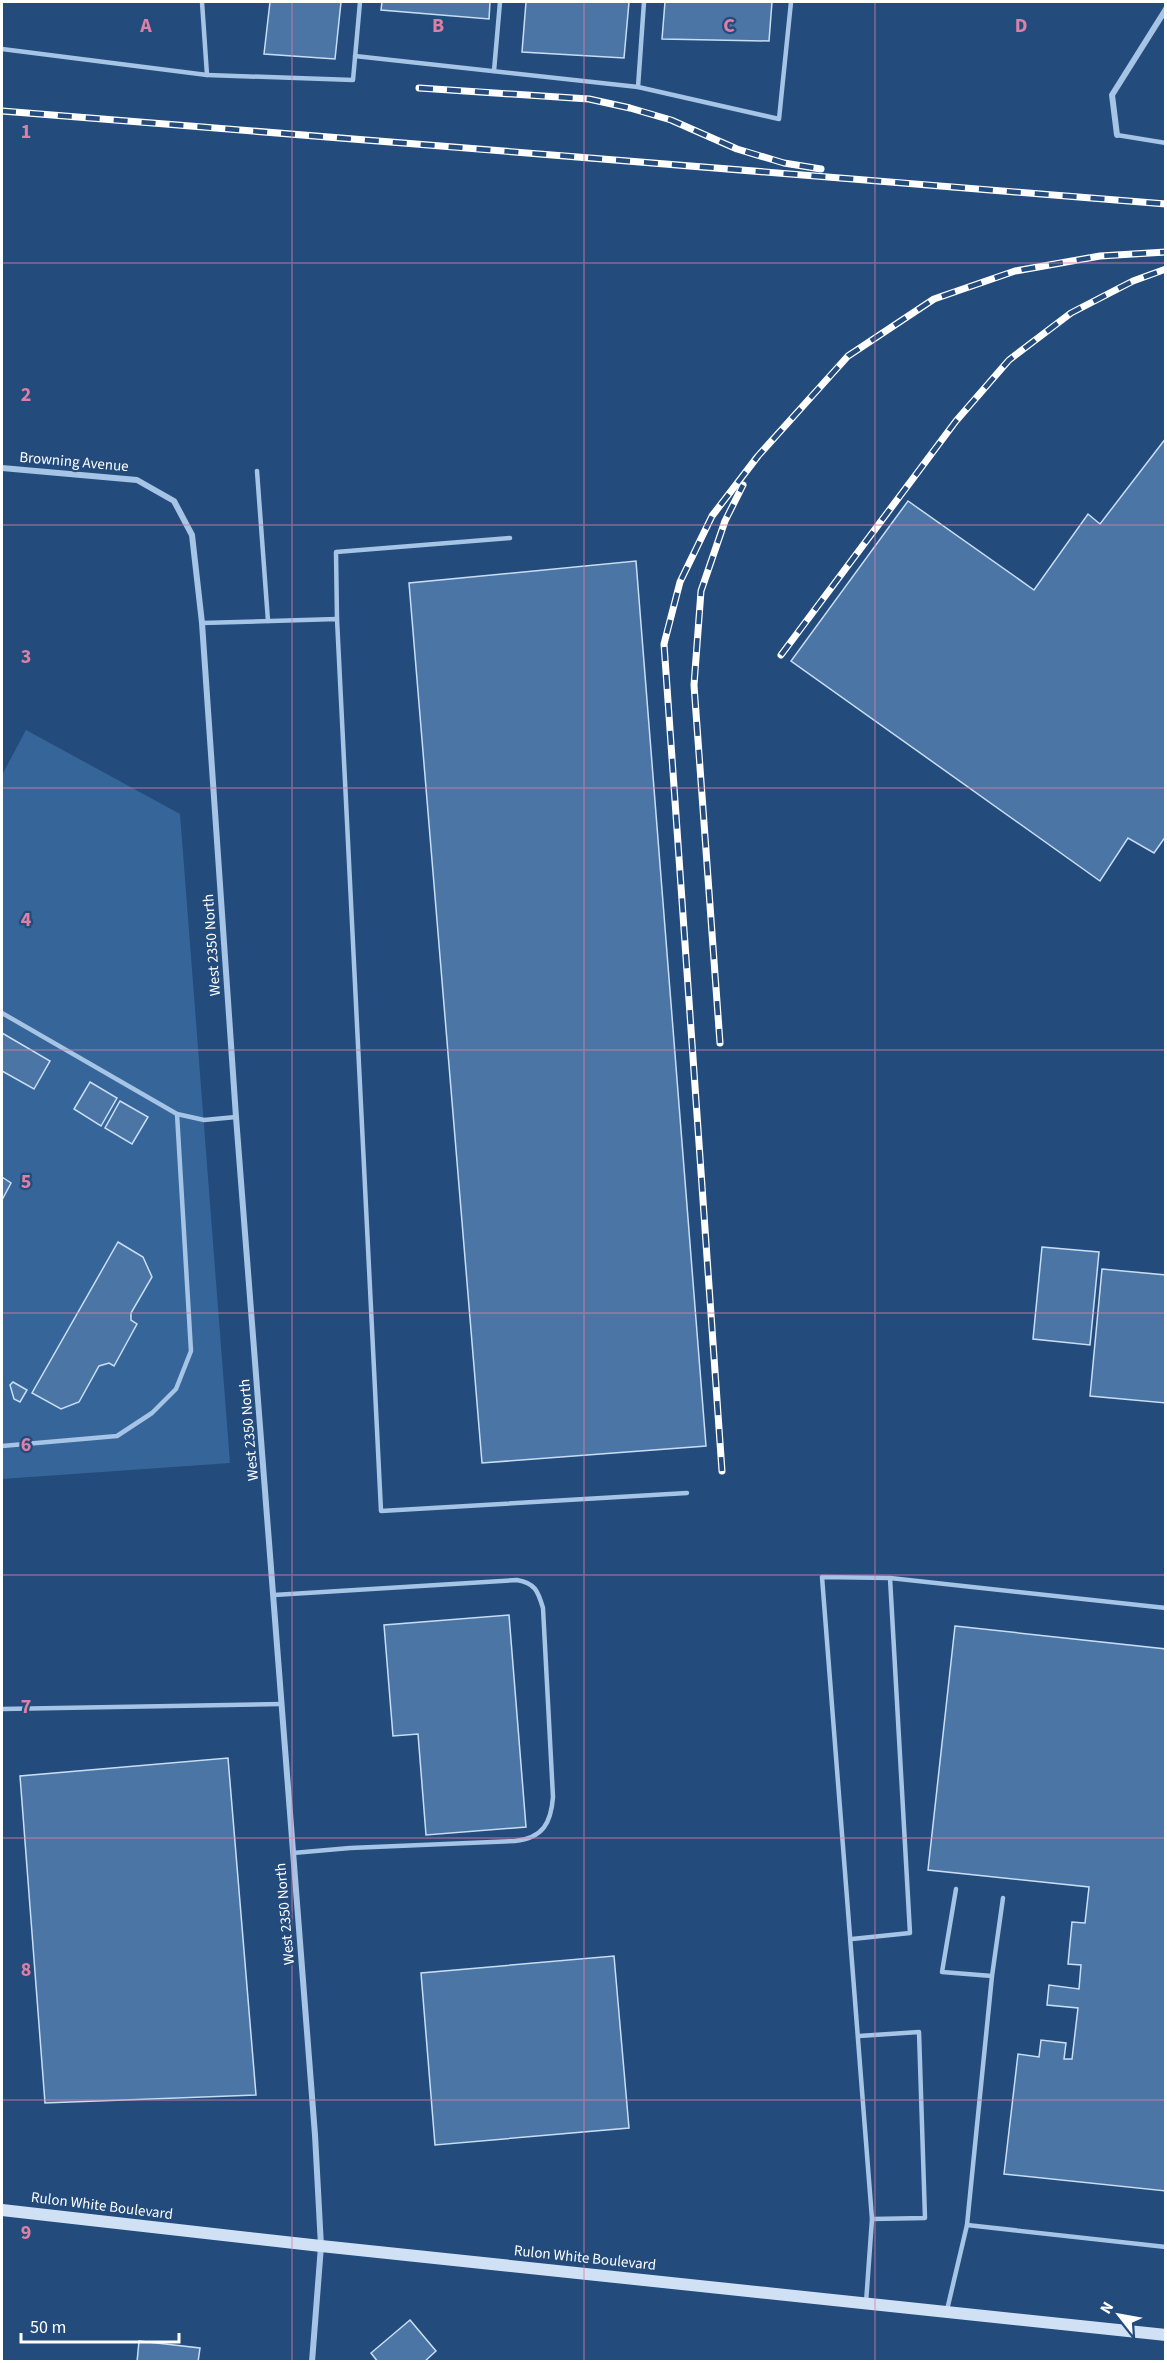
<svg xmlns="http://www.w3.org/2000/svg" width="1167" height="2363" viewBox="0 0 1167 2363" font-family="'Source Sans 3',sans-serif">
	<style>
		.green { fill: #366599 }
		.building { fill: #4b75a5; stroke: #c9def4; stroke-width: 1.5 }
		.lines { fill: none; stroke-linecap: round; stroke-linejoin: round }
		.lane { stroke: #a6c4e5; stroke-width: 4.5 }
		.street { stroke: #a6c4e5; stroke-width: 6 }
		.secondary { stroke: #d0e0f5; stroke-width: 12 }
		.rail-casing { stroke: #fff; stroke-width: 7 }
		.rail { stroke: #234b7c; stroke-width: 4.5; stroke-dasharray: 14; stroke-linecap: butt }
		.grid { fill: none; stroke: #dd80a5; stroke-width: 1.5; stroke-opacity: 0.55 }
		.labels { text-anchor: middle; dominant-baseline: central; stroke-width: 4.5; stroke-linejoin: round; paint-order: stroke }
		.street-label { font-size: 15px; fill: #fff; stroke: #234b7c }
		.grid-label { font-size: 20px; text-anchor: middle; font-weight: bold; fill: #dd80a5; stroke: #234b7c; stroke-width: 4.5; stroke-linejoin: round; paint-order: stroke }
	</style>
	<rect width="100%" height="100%" fill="#234b7c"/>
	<polygon class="green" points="26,730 180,814 230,1463 2,1479 2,775"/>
	<g class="building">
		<polygon points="270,2 341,2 335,59 264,54"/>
		<polygon points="382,2 490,2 489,19 381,10"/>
		<polygon points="526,2 629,2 624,58 522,52"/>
		<polygon points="665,2 772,2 769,41 662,39"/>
		<polygon points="1166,438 1166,836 1154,853 1128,838 1100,881 791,661 908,501 1034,590 1088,514 1100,524"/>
		<polygon points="636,561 706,1446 482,1463 409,583"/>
		<polygon points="2,1033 50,1061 34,1089 2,1071"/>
		<polygon points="90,1082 117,1098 101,1126 74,1109"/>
		<polygon points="120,1101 148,1117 132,1144 105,1128"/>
		<polygon points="2,1177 11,1183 2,1200"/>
		<polygon points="118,1242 143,1257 152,1277 131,1313 131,1320 137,1324 114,1366 109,1363 99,1366 79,1402 61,1409 32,1393"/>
		<polygon points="1042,1247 1099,1252 1090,1345 1033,1339"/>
		<polygon points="1102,1269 1166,1275 1166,1403 1090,1396"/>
		<polygon points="13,1382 27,1390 20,1402 14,1399 10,1385"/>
		<polygon points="509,1615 526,1827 426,1835 418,1734 393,1736 384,1625"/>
		<polygon points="955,1626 1166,1649 1166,2191 1004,2174 1018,2054 1039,2057 1041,2040 1066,2043 1064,2059 1072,2059 1078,2008 1047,2005 1049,1985 1079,1989 1081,1965 1068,1964 1072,1922 1085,1923 1089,1887 928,1870"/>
		<polygon points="228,1758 256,2095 45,2103 20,1776"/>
		<polygon points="614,1956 629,2128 435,2145 421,1973"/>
		<polygon points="410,2320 436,2351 424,2362 378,2362 371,2353"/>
		<polygon points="139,2341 200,2348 198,2362 137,2362"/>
	</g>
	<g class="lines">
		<g class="lane">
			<polyline points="2,49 207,75 202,2"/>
			<polyline points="355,56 638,87 779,119 791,2"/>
			<polyline points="494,71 500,2"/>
			<polyline points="207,75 353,80 360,2"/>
			<polyline points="638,87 644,2"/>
			<polyline points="1117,135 1166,143"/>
			<polyline points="257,471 268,621"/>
			<polyline points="337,619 336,552 510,538"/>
			<polyline points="202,623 337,619 381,1511 687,1493"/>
			<polyline points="2,1013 177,1114 204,1120 236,1117"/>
			<polyline points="2,1446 117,1436 152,1413 176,1389 191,1351 177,1114"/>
			<polyline points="890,1578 1166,1608"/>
			<path d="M274,1595L517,1580C535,1583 538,1591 543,1608L553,1797C551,1823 543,1838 515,1841L350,1848L293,1853"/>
			<polyline points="2,1709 281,1704"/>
			<polyline points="956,1889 942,1972 992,1976"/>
			<polyline points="852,1939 910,1933 890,1578 822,1577 872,2219 866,2303"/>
			<polyline points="859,2036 919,2032 925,2218 872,2219"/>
			<polyline points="967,2225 1166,2247"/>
			<polyline points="947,2310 967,2225 992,1976 1003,1898"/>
		</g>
		<g class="street">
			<polyline points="1117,135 1112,95 1166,9"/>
			<polyline points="2,468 137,480 174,501 192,535 202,623 236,1117 315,2135 321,2246 312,2362"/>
		</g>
		<polyline class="secondary" points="2,2210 321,2246 1166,2335"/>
		<defs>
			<g id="rail">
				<polyline points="419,88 589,99 630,108 671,120 737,149 784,163 821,169"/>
				<polyline points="2,111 1166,204"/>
				<polyline points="781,655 956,421 1009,360 1071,313 1133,281 1166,269"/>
				<polyline points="720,1043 694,685 701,591 725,521 743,485"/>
				<polyline points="722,1471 664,644 680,582 712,516 758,456 848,356 934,299 1015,271 1100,256 1166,252"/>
			</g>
		</defs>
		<use href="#rail" class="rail-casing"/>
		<use href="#rail" class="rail"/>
	</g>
	<path class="grid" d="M292,2V2362M584,2V2362M875,2V2362M2,263H1166M2,525H1166M2,788H1166M2,1050H1166M2,1313H1166M2,1575H1166M2,1838H1166M2,2100H1166"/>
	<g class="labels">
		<g class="street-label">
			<text transform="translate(74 462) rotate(5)">Browning Avenue</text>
			<text transform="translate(212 945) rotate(-94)">West 2350 North</text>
			<text transform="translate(249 1430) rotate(-95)">West 2350 North</text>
			<text transform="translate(285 1914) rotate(-95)">West 2350 North</text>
			<text transform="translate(102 2206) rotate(7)">Rulon White Boulevard</text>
			<text transform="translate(585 2258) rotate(6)">Rulon White Boulevard</text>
		</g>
	</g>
	<g class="grid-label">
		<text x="146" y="32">A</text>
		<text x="438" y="32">B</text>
		<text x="729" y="32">C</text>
		<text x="1021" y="32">D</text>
		<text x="26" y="138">1</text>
		<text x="26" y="401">2</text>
		<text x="26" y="663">3</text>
		<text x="26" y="926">4</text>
		<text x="26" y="1188">5</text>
		<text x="26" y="1451">6</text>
		<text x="26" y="1713">7</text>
		<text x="26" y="1976">8</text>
		<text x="26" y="2239">9</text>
	</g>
	<rect width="1167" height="2363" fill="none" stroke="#ffffff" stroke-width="6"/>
	<g transform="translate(1119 2315) rotate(301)" stroke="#234b7c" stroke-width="4.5" paint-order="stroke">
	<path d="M0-4.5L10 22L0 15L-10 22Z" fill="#ffffff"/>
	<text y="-9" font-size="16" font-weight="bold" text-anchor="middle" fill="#ffffff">N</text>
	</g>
	<path d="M21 2333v9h158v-9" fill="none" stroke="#ffffff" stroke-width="3"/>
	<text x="30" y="2333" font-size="18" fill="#ffffff" stroke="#234b7c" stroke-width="4.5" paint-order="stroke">50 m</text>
</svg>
